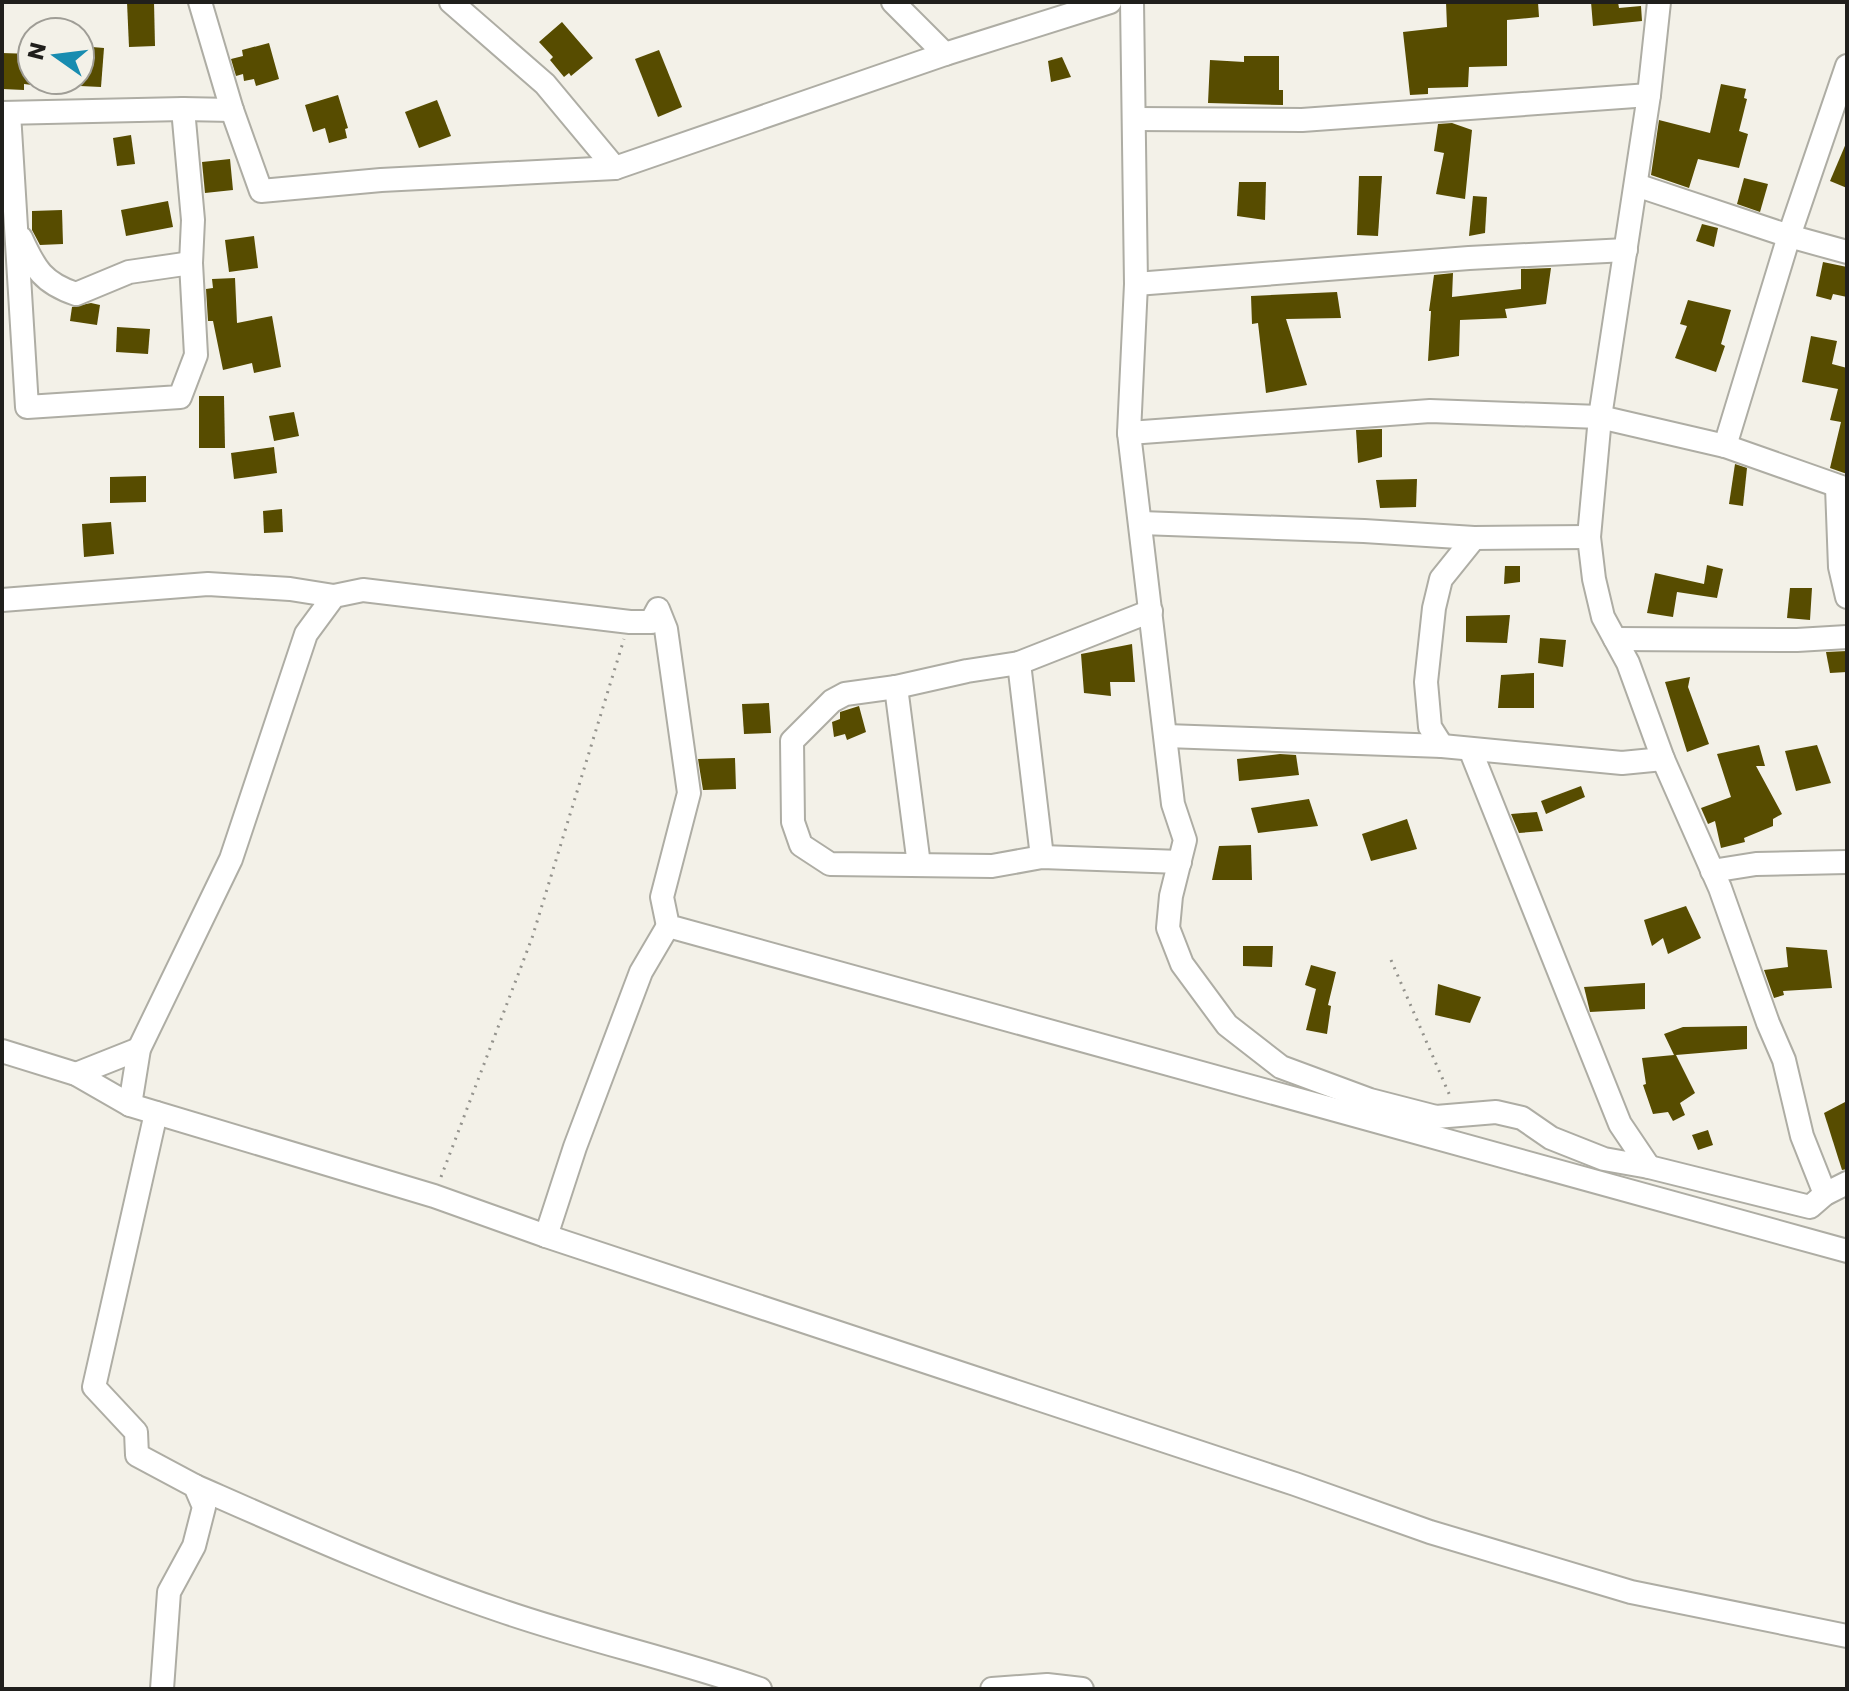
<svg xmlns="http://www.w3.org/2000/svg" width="1849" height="1691" viewBox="0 0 1849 1691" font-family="Poppins,sans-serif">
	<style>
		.building { fill: #574c00 }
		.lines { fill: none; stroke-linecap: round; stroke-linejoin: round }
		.minor-casing { stroke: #aeada4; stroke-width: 26 }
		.path { stroke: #94938d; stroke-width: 3; stroke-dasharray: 2 6; stroke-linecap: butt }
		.minor { stroke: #fff; stroke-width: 22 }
	</style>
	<rect width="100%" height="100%" fill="#f3f1e8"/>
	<g class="building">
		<polygon points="127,2 154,2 155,46 129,47"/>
		<polygon points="1446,2 1538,2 1539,17 1507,20 1507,66 1469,67 1468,87 1428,88 1428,94 1410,95 1403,32 1447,27"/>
		<polygon points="1591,2 1618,2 1619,8 1641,6 1642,21 1593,26"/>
		<polygon points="562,22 593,58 571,76 569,73 564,77 550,60 553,57 539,42"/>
		<polygon points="269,43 279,79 256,86 254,79 244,81 243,74 236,76 231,59 243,56 242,50"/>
		<polygon points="80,46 104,48 101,87 80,86"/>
		<polygon points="659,50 682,107 658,117 635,59"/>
		<polygon points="2,53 32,54 32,85 24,84 24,90 2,89"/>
		<polygon points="1244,56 1279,56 1279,90 1283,90 1283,105 1208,103 1210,60 1244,62"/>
		<polygon points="1062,57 1071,77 1051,82 1048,61"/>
		<polygon points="1721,84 1746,89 1744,98 1747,99 1739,131 1748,134 1739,168 1698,159 1689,188 1651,175 1659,120 1710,133"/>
		<polygon points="338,95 348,128 345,129 347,138 329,143 325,128 313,132 305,105"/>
		<polygon points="437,100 451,136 419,148 405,112"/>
		<polygon points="1452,123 1472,130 1465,199 1436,194 1444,153 1434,151 1438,124"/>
		<polygon points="131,135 135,164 117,166 113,138"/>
		<polygon points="1847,141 1847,188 1830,181"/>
		<polygon points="230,159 233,190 205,193 202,162"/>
		<polygon points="1359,176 1382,176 1378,236 1357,235"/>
		<polygon points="1744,178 1768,184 1760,212 1737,204"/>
		<polygon points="1239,182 1266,182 1265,220 1237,216"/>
		<polygon points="1473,196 1487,197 1485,233 1469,236"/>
		<polygon points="168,201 173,227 126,236 121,210"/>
		<polygon points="62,210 63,244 40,245 32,230 32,211"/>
		<polygon points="1702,224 1718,228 1714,247 1696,241"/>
		<polygon points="254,236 258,268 229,272 225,240"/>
		<polygon points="1823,262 1847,267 1847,297 1833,294 1831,300 1816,296"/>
		<polygon points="1551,268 1546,304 1505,309 1507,318 1460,320 1459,356 1428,361 1431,311 1429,311 1434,275 1453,273 1452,297 1521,289 1521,269"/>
		<polygon points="235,278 237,323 272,316 281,367 254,373 252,363 223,370 213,321 208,321 206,289 213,288 212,279"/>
		<polygon points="1337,292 1341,318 1286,319 1307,385 1266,393 1258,323 1252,324 1251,296"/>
		<polygon points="1688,300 1731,310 1721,344 1725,346 1716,372 1675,358 1687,326 1680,324"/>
		<polygon points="91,303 100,305 97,325 70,321 72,307"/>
		<polygon points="117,327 150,329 148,354 116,352"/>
		<polygon points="1811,336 1837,341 1832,364 1847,368 1847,474 1830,468 1841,422 1830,420 1838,389 1802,382"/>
		<polygon points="199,396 224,396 225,448 199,448"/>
		<polygon points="294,412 299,436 274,441 269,416"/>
		<polygon points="1382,429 1382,457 1358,463 1356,430"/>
		<polygon points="274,447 277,473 234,479 231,453"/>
		<polygon points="1735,464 1747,468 1743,506 1729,504"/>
		<polygon points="146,476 146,502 110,503 110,477"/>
		<polygon points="1417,479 1416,507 1380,508 1376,480"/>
		<polygon points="282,509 283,532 264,533 263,511"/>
		<polygon points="111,522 114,554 84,557 82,524"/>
		<polygon points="1707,565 1723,569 1717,598 1677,592 1673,617 1647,613 1655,573 1704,584"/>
		<polygon points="1505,566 1520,566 1520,582 1504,584"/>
		<polygon points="1790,588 1812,588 1810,620 1787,618"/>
		<polygon points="1510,615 1507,643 1466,642 1466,616"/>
		<polygon points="1540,638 1566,640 1563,667 1538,663"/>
		<polygon points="1132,644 1135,682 1110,682 1111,696 1084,693 1081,654"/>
		<polygon points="1847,651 1847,672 1830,673 1826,652"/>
		<polygon points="1534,673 1534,708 1498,708 1501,675"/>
		<polygon points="1690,677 1688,687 1709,744 1687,752 1665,682"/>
		<polygon points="769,703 771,733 744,734 742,704"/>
		<polygon points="859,706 866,732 847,740 845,734 834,737 832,722 840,719 840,712"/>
		<polygon points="1759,745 1765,766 1756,766 1782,814 1773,819 1773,826 1744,838 1745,842 1721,848 1715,821 1708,824 1701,808 1731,797 1717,754"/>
		<polygon points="1817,745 1831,783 1796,791 1785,751"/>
		<polygon points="1280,754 1296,755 1299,775 1239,781 1237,759"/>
		<polygon points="735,758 736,789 703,790 698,759"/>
		<polygon points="1581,786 1585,797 1546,814 1541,801"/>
		<polygon points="1309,799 1318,826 1258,833 1251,808"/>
		<polygon points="1537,812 1543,831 1519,833 1511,814"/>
		<polygon points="1407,819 1417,849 1371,861 1362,834"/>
		<polygon points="1251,845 1252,880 1212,880 1219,846"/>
		<polygon points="1686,906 1701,938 1668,954 1663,938 1652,946 1644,920"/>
		<polygon points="1243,946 1273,946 1272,967 1243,966"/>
		<polygon points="1786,947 1827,950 1832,988 1783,991 1784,995 1774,998 1764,970 1788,967"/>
		<polygon points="1311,965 1336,972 1328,1005 1331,1006 1327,1034 1306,1030 1316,989 1305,985"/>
		<polygon points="1645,983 1645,1009 1590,1012 1584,987"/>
		<polygon points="1438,984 1481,997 1470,1023 1435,1015"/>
		<polygon points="1747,1026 1747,1049 1676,1055 1695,1093 1680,1103 1685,1115 1673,1121 1668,1112 1653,1114 1643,1085 1646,1084 1642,1058 1674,1055 1664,1034 1683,1027"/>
		<polygon points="1847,1101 1847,1169 1842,1170 1824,1113"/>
		<polygon points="1708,1130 1713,1145 1698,1150 1692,1135"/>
	</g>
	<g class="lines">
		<defs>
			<g id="minor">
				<polyline points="200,2 232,110 261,191 381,180 615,168 945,54 1110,2"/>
				<polyline points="451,2 545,84 615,168"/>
				<polyline points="893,2 945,54"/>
				<polyline points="1132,2 1136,284 1129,433 1173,804 1185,840 1171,896 1168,928 1182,964 1227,1025 1281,1067 1370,1100 1436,1117 1496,1112 1522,1118 1551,1138 1604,1159 1649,1167 1810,1207 1825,1194 1847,1183"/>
				<polyline points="1659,2 1649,95 1600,417 1589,537 1594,579 1603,617 1628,663 1663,759 1720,888 1768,1023 1784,1060 1802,1136 1825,1194"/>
				<polyline points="2,113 183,109 232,110"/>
				<polyline points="9,113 27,407 180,397 196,355 191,263 193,220 183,109"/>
				<polyline points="1134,119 1302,120 1649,95"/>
				<polyline points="1636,185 1789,236 1847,252"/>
				<path d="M21,238C35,269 43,283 76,294L129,272L191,263"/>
				<polyline points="1136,284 1469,258 1626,250"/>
				<polyline points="1129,433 1430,411 1600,417 1725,446 1847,489"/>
				<polyline points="1725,446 1789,236 1847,66"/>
				<polyline points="1837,487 1840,567 1847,597"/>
				<polyline points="1141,523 1364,531 1474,538 1589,537"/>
				<polyline points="2,600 208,584 290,589 334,596"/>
				<polyline points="1151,611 1019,663 967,671 896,687 845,694 832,701 792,741 793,822 801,845 830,864 992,866 1042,857 1180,862"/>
				<polyline points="1615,639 1797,640 1847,637"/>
				<polyline points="1019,663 1042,857"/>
				<polyline points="896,687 919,865"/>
				<polyline points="1166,736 1442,746 1622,763 1663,759"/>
				<polyline points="1442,746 1430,727 1426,682 1434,608 1441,579 1474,538"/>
				<polyline points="1470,749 1620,1124 1649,1167"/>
				<polyline points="1712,871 1756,864 1847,862"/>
				<polyline points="2,1051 76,1074 130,1105 434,1196 546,1236 1295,1484 1430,1532 1631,1592 1847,1636"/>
				<polyline points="76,1074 139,1049"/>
				<polyline points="130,1105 139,1049 231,859 306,634 334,596 363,590 630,622 651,622 658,609 666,629 689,793 662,897 668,926 1847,1251"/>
				<polyline points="156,1113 94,1387 136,1432 137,1455 195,1486 204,1507 194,1546 169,1592 162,1689"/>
				<polyline points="546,1236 575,1147 641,972 668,926"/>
				<path d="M195,1486C295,1530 395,1575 499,1610C585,1640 674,1659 760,1689"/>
				<polyline points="992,1689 1047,1685 1082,1689"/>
			</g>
		</defs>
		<use href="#minor" class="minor-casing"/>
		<g class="path">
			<polyline points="1391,960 1450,1096"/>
			<polyline points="441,1177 532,938 624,639"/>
		</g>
		<use href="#minor" class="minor"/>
	</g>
	<rect width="1849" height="1691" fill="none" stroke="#201f1c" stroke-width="8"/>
	<g transform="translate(56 56) rotate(284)"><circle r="38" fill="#f3f1e8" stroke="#9f9d96" stroke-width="2"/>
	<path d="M0-6L14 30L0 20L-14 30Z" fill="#188cb0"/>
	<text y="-12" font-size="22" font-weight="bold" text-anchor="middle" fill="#201f1c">N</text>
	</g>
</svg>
